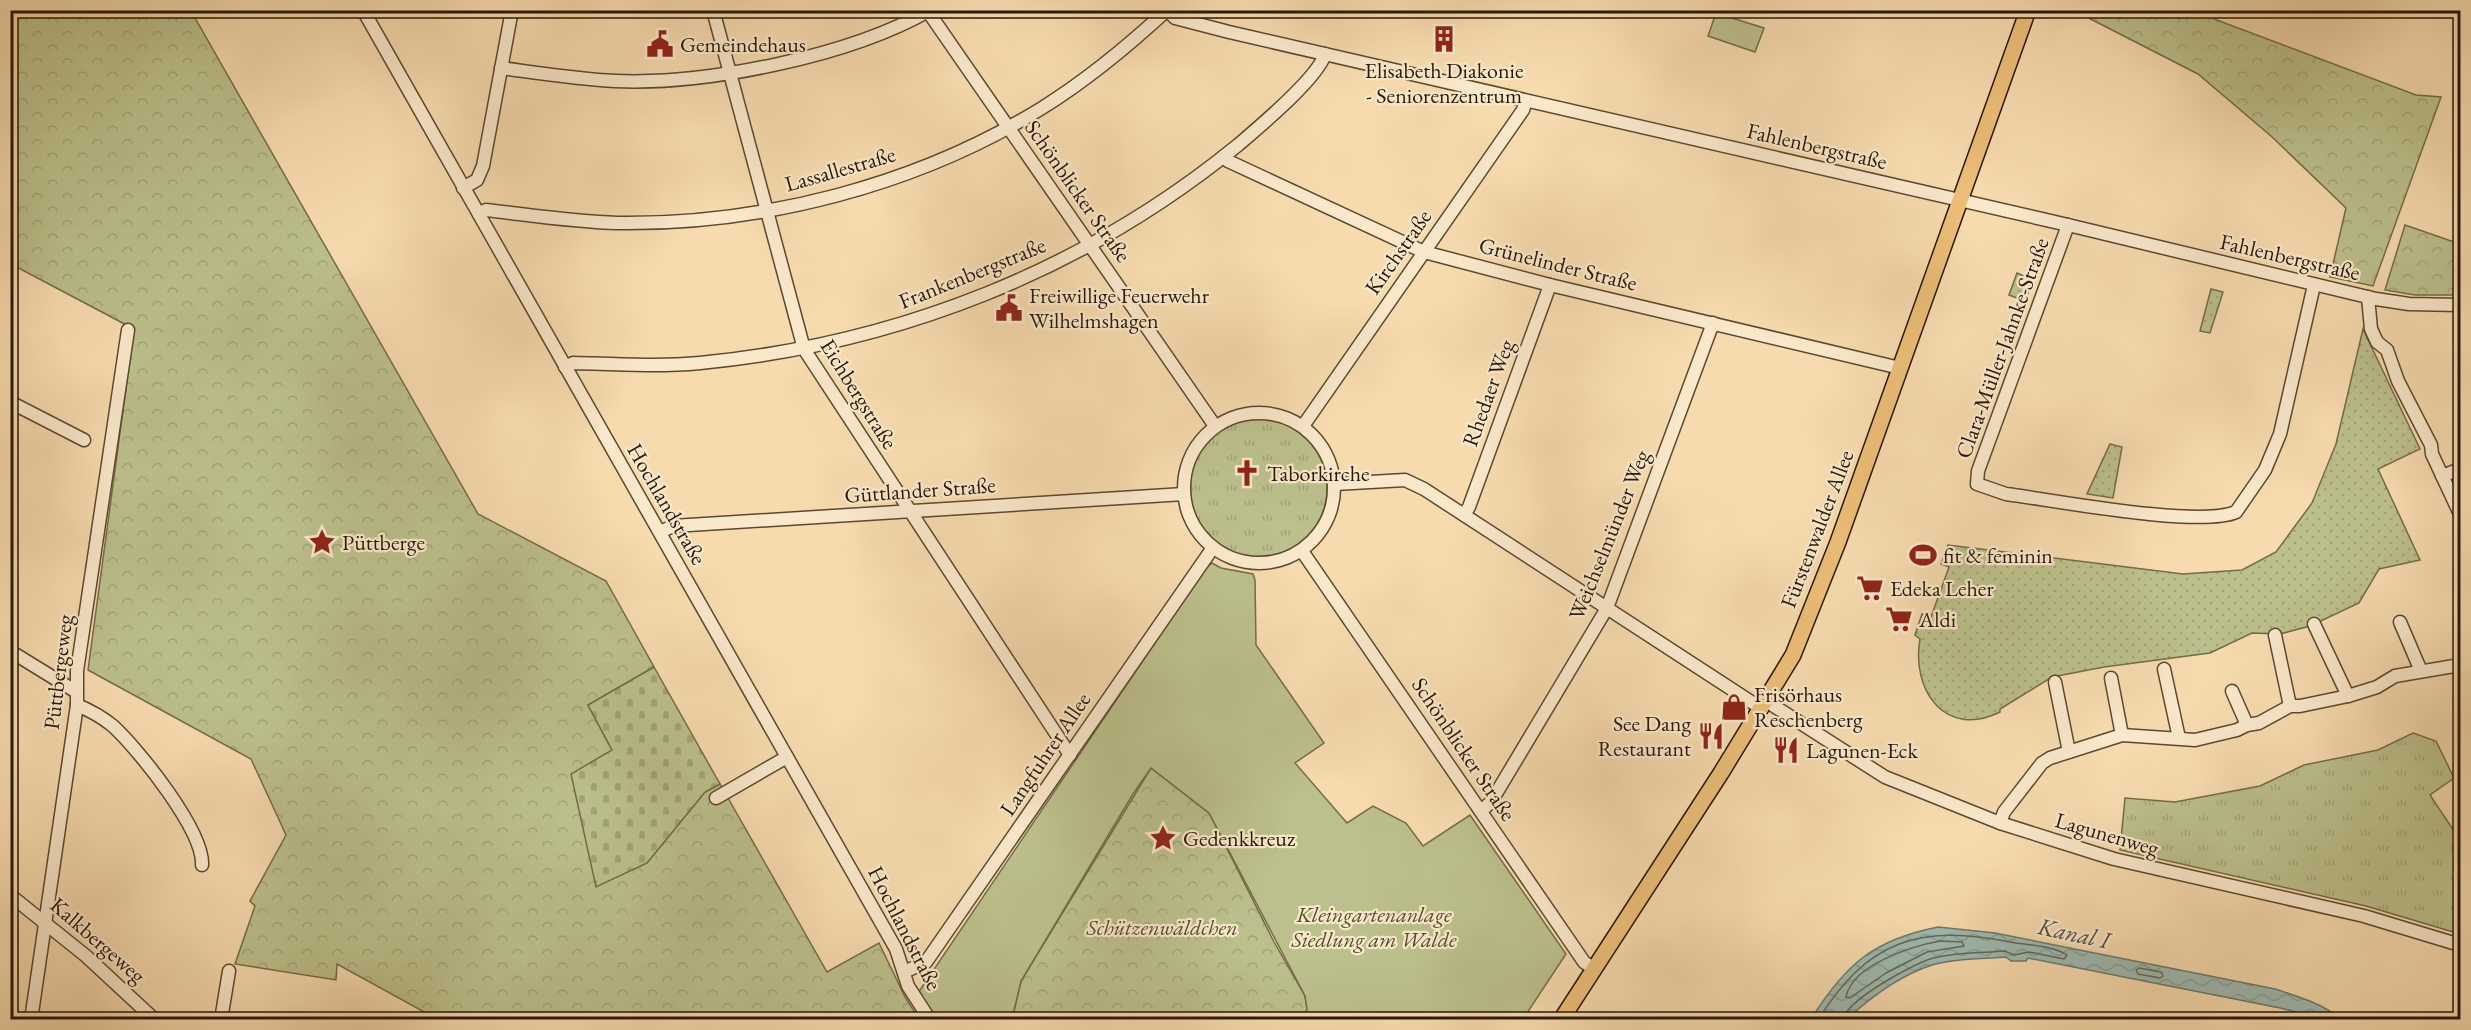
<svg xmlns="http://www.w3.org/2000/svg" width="2471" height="1030" viewBox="0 0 2471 1030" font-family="'EB Garamond',serif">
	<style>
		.grass { fill: url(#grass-tufts); stroke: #726c48; stroke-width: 1.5 }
		.forest { fill: url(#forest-crowns); stroke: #726c48; stroke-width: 1.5 }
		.cemetery { fill: url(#cemetery-stones); stroke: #726c48; stroke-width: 1.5 }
		.park { fill: url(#park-dots); stroke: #726c48; stroke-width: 1.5 }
		.garden { fill: #bcc08c; stroke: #726c48; stroke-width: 1.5 }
		.water { fill: url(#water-waves); stroke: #6f796c; stroke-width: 1.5 }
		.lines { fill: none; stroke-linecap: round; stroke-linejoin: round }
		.shore { stroke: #64685a; stroke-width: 1.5 }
		.minor-casing { stroke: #5c4830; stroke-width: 15 }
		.major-casing { stroke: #291705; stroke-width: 18 }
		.minor { stroke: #fae8cb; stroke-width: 12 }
		.major { stroke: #ecbe78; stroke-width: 15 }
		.labels { text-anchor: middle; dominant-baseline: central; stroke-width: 4.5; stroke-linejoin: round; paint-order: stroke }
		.poi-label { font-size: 22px; fill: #291705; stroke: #fae8cb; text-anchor: start }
		.street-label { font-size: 22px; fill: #291705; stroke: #fae8cb }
		.park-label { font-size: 22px; font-style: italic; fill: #554a2e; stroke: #fae8cb }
		.water-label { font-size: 24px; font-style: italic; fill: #525041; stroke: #fae8cb }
	</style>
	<defs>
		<pattern id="grass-tufts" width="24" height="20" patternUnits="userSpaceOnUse" patternTransform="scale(1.5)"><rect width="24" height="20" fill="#bcc08c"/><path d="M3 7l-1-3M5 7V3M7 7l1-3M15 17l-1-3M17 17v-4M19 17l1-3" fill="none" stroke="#a2a477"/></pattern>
		<pattern id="forest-crowns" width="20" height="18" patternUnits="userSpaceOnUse" patternTransform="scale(1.5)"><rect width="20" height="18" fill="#bcc08c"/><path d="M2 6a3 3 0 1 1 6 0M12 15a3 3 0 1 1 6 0" fill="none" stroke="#a2a477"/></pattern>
		<pattern id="cemetery-stones" width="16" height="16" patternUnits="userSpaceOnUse" patternTransform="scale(1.5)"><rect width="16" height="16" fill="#bcc08c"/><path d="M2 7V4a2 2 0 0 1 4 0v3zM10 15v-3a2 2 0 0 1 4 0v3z" fill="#a2a477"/></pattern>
		<pattern id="park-dots" width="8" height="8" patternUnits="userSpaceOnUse" patternTransform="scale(1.5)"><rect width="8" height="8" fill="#bcc08c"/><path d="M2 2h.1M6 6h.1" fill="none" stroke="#a2a477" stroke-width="1.8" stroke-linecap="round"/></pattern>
		<pattern id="water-waves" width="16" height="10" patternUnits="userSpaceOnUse" patternTransform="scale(1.5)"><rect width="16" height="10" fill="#9ebab0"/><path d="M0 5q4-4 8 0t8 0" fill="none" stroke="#889f96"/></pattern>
	</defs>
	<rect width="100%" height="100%" fill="#f7dbaf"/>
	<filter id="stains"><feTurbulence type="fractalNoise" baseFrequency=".00333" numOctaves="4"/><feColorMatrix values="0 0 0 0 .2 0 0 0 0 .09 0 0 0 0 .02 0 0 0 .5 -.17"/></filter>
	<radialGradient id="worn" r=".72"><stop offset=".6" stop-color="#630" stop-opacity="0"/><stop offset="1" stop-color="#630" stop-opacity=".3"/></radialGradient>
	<g class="grass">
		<circle cx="1258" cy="488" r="69"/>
		<polygon points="2413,733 2436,741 2454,778 2430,795 2460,840 2460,934 2366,906 2120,850 2125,798 2175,802 2260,786 2304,765 2378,750"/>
	</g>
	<g class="forest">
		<polygon points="10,11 191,11 478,514 606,581 654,667 588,705 612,750 596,886 647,863 705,792 720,784 827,972 879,943 905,997 919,1019 437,1019 337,964 336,980 235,964 255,906 250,901 286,835 251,759 88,670 134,329 11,264"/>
		<polygon points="2075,11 2193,11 2416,95 2441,97 2373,286 2330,277 2346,208 2271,136 2198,74"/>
		<polygon points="2405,225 2460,244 2460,295 2415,295 2385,290"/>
		<polygon points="1151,768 1209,813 1274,942 1305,996 1307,1009 1303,1020 1012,1020 1021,981"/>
	</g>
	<polygon class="cemetery" points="654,667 720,784 705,792 647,863 596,887 571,774 612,750 588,705"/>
	<g class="park">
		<polygon points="2017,273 2033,280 2025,301 2009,295"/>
		<polygon points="2211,289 2223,292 2210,333 2200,331"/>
		<path d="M2363,329L2420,449L2378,469L2420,560L2379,569L2359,603L2310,626L2280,634L2252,633L2210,653L2104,667L2052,677L2000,709V712C1945,739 1911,690 1920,639L1915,635L1922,614L1931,617L1949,567L1941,564L1948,545L2183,574L2242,570L2276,552L2312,503L2336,444Z"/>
		<polygon points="2110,444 2122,447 2113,498 2087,494"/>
	</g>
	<g class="garden">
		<polygon points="1716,13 1764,28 1755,52 1708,36"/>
		<polygon points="1212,563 1221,568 1253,574 1255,580 1256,645 1324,743 1295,763 1347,823 1373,806 1406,823 1423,846 1470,815 1566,954 1523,1019 1303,1019 1307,1009 1305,996 1209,813 1151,768 1133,794 1021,981 1012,1019 936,1019 918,993 1205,569"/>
	</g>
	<path class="water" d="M1938,927L1995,933L2275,989C2299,997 2321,1003 2341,1019H2312L2300,1013L2280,1008L2028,958L2026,961H2011L2006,957C1983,959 1955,958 1932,965C1901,975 1871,997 1847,1019H1811C1846,964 1873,940 1938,927Z"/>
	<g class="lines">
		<g class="shore">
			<path d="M1940,941L1962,942L1964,946L1927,952L1886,973L1850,998L1846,997C1852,965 1912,946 1940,941Z"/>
			<polygon points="2139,968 2161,972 2163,976 2160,978 2138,974 2136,970"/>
			<path d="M1818,1020C1868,940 1919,924 2010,942C2027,945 2054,946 2067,955L2064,959L2029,952L2014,955L2005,951C1982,953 1953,952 1930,959C1912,965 1846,1000 1843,1020"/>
		</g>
		<defs>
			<g id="minor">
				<polyline points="363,10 896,949 908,986 930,1020"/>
				<polyline points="713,10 804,349 1070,755"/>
				<polyline points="927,10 1215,426"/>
				<polyline points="1167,10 1175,18 1229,32 2068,225 2376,299 2409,304 2460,305"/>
				<path d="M501,68C539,73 577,79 615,81C707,85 850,56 930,10"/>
				<polyline points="1224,156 1228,161 1424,252 1550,285 1900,368"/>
				<polyline points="463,188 477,180 483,166 512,10"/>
				<path d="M479,214L486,210C530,215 574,222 617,223C763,225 918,185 1042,108C1087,80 1128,46 1167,10"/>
				<path d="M2068,225L1978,471L1977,484L2006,494C2053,500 2199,528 2236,512L2265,470L2280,434L2314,285"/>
				<polyline points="2368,297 2371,329 2377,342 2387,350 2398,381 2431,445 2432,454 2460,514"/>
				<path d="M565,367L573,363C615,364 658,367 700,363C897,344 1084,271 1238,145C1259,127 1318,78 1325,54"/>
				<polyline points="10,402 84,440"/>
				<circle cx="1259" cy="488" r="75"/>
				<polyline points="1303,426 1523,110 1526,101"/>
				<polyline points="2442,476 2460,469"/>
				<polyline points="1335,484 1405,480 1424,489 1762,709"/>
				<polyline points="1464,515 1469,507 1550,285"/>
				<polyline points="660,532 673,526 1184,494"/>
				<polyline points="1302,551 1584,962 1594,969"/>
				<polyline points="2400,622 2421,671"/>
				<polyline points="2314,624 2348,696"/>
				<polyline points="2275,635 2290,706"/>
				<polyline points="10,651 75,691"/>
				<polyline points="2164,669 2179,738"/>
				<polyline points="2111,678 2122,735"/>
				<polyline points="2055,682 2069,752"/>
				<polyline points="2232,691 2247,725"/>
				<polyline points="1766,701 1885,777 2000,823 2114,859 2364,916 2460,945"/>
				<path d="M77,705C89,710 102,717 113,726C139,750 204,831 202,865"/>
				<polyline points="716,798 787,757"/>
				<polyline points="1481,811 1491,802 1607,608 1713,323"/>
				<polyline points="2000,823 2004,812 2042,763 2050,758 2122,735 2195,740 2237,730 2247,725 2259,723 2290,706 2300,706 2348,696 2377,687 2395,676 2460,665"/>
				<polyline points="10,895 86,956 155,1020"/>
				<polyline points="904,972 926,962 1212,549"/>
				<polyline points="31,1020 77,705 77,671 128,330"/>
				<polyline points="221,1020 229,971"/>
			</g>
			<polyline id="major" points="1561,1020 1721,773 1793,655 1838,542 2028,10"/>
		</defs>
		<use href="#minor" class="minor-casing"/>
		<use href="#major" class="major-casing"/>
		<use href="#minor" class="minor"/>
		<use href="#major" class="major"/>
	</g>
	<defs>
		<symbol id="building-bare" viewBox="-9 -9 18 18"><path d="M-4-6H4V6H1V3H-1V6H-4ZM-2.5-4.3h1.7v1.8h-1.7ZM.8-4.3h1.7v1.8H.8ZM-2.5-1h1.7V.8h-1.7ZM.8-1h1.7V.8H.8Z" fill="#8f2418" stroke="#fae8cb" stroke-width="2.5" paint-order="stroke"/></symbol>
		<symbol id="civic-bare" viewBox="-9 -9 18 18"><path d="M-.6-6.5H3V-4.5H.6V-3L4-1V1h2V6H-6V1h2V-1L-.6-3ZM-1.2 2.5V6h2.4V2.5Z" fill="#8f2418" stroke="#fae8cb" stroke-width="2.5" paint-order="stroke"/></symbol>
		<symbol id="church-bare" viewBox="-9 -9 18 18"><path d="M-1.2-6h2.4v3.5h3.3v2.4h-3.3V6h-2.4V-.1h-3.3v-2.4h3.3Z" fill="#8f2418" stroke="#fae8cb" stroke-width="2.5" paint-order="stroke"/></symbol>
		<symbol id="sight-bare" viewBox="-9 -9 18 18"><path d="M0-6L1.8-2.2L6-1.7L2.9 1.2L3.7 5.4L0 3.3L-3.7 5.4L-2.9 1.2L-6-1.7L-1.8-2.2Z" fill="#8f2418" stroke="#fae8cb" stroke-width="2.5" paint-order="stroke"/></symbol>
		<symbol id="stadium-bare" viewBox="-9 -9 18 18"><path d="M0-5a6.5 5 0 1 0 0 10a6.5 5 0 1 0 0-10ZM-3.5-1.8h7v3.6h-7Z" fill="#8f2418" stroke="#fae8cb" stroke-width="2.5" paint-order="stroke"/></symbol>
		<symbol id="supermarket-bare" viewBox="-9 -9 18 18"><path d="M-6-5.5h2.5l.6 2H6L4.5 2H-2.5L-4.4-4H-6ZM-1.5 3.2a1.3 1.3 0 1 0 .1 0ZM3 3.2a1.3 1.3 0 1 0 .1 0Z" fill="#8f2418" stroke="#fae8cb" stroke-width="2.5" paint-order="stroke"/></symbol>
		<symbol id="shop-bare" viewBox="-9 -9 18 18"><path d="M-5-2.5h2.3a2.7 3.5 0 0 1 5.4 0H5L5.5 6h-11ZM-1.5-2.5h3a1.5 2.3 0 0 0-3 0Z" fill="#8f2418" stroke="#fae8cb" stroke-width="2.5" paint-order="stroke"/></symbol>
		<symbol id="restaurant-bare" viewBox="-9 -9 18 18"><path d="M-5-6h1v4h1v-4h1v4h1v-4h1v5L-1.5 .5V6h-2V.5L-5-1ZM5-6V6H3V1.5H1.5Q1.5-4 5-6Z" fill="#8f2418" stroke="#fae8cb" stroke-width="2.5" paint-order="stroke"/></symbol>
	</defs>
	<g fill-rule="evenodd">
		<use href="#building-bare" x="1425" y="20" width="38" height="38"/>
		<use href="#civic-bare" x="641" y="25" width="38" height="38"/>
		<use href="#civic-bare" x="990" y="289" width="38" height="38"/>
		<use href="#church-bare" x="1228" y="454" width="38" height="38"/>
		<use href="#sight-bare" x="303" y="523" width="38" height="38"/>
		<use href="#stadium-bare" x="1904" y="536" width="38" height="38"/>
		<use href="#supermarket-bare" x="1851" y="569" width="38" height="38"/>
		<use href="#supermarket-bare" x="1880" y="600" width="38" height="38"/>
		<use href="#shop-bare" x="1715" y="688" width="38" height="38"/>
		<use href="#restaurant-bare" x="1692" y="717" width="38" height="38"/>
		<use href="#restaurant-bare" x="1767" y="731" width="38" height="38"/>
		<use href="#sight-bare" x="1144" y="819" width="38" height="38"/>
	</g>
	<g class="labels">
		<g class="poi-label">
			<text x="680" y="44">Gemeindehaus</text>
			<text x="1444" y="70" text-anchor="middle">Elisabeth Diakonie<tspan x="1444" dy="25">- Seniorenzentrum</tspan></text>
			<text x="1029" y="295">Freiwillige Feuerwehr<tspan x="1029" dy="25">Wilhelmshagen</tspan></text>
			<text x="1267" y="473">Taborkirche</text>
			<text x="342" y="542">Püttberge</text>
			<text x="1943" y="555">fit &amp; feminin</text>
			<text x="1890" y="588">Edeka Leher</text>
			<text x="1919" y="619">Aldi</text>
			<text x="1754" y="694">Frisörhaus<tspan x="1754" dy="25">Reschenberg</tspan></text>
			<text x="1691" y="723" text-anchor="end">See Dang<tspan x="1691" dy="25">Restaurant</tspan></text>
			<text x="1806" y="750">Lagunen-Eck</text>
			<text x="1183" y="838">Gedenkkreuz</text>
		</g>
		<g class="street-label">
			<text transform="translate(1817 146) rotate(13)">Fahlenbergstraße</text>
			<text transform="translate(840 169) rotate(-16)">Lassallestraße</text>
			<text transform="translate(1078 191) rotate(55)">Schönblicker Straße</text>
			<text transform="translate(1398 252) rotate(-55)">Kirchstraße</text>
			<text transform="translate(2290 257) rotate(13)">Fahlenbergstraße</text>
			<text transform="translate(1558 264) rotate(14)">Grünelinder Straße</text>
			<text transform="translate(972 273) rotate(-22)">Frankenbergstraße</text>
			<text transform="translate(2002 348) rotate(-70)">Clara-Müller-Jahnke-Straße</text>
			<text transform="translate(1488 393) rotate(-70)">Rhedaer Weg</text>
			<text transform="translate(859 394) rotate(58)">Eichbergstraße</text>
			<text transform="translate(920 490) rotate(-4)">Güttlander Straße</text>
			<text transform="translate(667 504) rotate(60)">Hochlandstraße</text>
			<text transform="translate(1817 529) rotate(-69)">Fürstenwalder Allee</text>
			<text transform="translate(1609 535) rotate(-68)">Weichselmünder Weg</text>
			<text transform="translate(58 672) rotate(-83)">Püttbergeweg</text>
			<text transform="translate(1464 749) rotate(56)">Schönblicker Straße</text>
			<text transform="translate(1045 754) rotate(-56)">Langfuhrer Allee</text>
			<text transform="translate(2107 834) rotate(16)">Lagunenweg</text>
			<text transform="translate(905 928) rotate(63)">Hochlandstraße</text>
			<text transform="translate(98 940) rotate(41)">Kalkbergeweg</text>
		</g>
		<g class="park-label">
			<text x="1374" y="914">Kleingartenanlage<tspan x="1374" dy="25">Siedlung am Walde</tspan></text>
			<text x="1162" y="927">Schützenwäldchen</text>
		</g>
		<g class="water-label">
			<text transform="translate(2074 933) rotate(12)">Kanal I</text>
		</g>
	</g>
	<rect width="2471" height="1030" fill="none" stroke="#f7dbaf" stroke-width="36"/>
	<rect x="12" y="12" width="2447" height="1006" fill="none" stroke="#291705" stroke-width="3"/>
	<rect x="18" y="18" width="2435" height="994" fill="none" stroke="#291705" stroke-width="1.5"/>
	<rect width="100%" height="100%" filter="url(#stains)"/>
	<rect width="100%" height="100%" fill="url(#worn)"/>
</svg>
